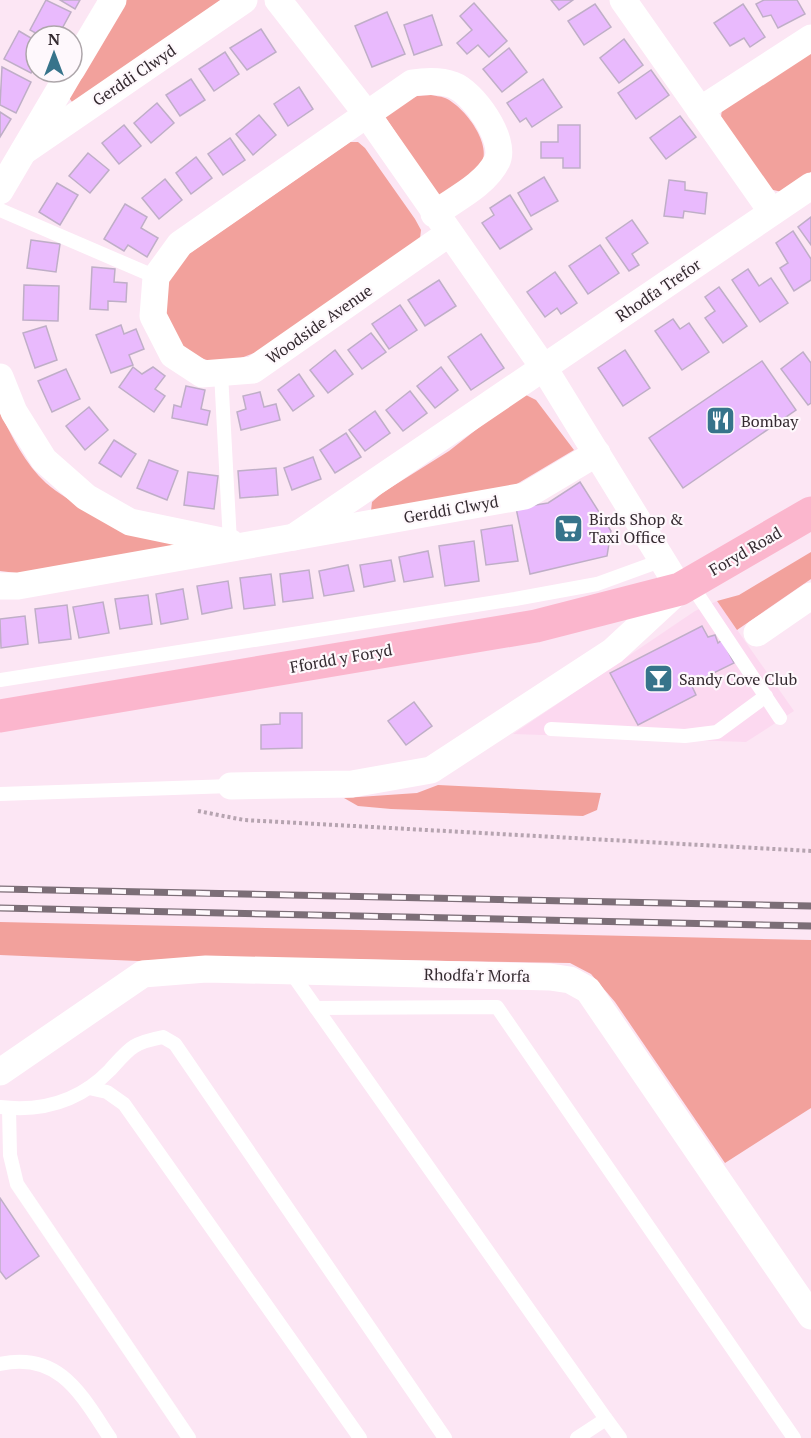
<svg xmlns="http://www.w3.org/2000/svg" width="811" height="1438" viewBox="0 0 811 1438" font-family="'PT Serif',serif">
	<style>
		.built { fill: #fcd9f0 }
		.green { fill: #f2a19c }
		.building { fill: #e9bafd; stroke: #bfaec7; stroke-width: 1.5 }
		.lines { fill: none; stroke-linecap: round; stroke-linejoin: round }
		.path { stroke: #b6a4b0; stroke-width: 4; stroke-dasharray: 3 3; stroke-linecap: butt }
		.service { stroke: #fff; stroke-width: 14 }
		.minor { stroke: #fff; stroke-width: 27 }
		.primary { stroke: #fbb6cd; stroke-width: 33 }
		.rail-casing { stroke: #7c6e77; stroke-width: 7 }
		.rail { stroke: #fef8fc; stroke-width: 4.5; stroke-dasharray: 14; stroke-linecap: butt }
		.labels { text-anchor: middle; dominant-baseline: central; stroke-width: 4.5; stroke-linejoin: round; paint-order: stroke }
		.street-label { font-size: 16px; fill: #342a30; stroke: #fef8fc }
		.poi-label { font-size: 16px; fill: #342a30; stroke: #fef8fc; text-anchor: start }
	</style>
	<rect width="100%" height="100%" fill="#fce6f4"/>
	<polygon class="built" points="717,601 794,711 746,742 513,734 695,611"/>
	<g class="green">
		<polygon points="125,0 221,0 75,106 67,95"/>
		<polygon points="811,49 811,172 782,192 769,189 721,117 722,109"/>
		<path d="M431,95C435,96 440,96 445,98C464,106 495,146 480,167C471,179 450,189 438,197L382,112L417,96Z"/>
		<path d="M350,142H358L365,148L415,219L421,230L420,239L263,349C249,355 234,362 219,362C180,360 157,319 166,284C168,276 175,268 180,260Z"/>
		<polygon points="526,395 536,400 574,450 505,491 371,511 372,502 382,493 449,451 515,399"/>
		<path d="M0,413C13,438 25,464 46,483C80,513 139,529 181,546L25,574L0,571Z"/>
		<polygon points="811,552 811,579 737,630 717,601 739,595"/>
		<polygon points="438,785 601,793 597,810 583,816 391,809 358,806 344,798 417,793"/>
		<polygon points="0,922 811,940 811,1108 725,1163 615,1002 591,974 570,963 208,957 138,961 0,955"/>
	</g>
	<g class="building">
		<polygon points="46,0 71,12 58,36 41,36 30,30"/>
		<polygon points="60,0 80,0 75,9"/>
		<polygon points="551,0 573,0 559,10"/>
		<polygon points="764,0 797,0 805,14 778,28 771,15 763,17 756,4"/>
		<polygon points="474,3 507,41 489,57 478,45 467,54 457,43 472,30 460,16"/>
		<polygon points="595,4 611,27 584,45 568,21"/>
		<polygon points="743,4 765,37 750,47 744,38 730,46 714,23"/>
		<polygon points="387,12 405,54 372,67 355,26"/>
		<polygon points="432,15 442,45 414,55 404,25"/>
		<polygon points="261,29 276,52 247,70 230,48"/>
		<polygon points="19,31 36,41 36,63 31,73 4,59"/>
		<polygon points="624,39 643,65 619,83 600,58"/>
		<polygon points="509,48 527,72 502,92 483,69"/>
		<polygon points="225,52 239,74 214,91 199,69"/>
		<polygon points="2,67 31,82 16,113 0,105"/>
		<polygon points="651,70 669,95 636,119 618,93"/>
		<polygon points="191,79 205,100 180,116 166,95"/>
		<polygon points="543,79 562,107 532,127 526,118 520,122 507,103"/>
		<polygon points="299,87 313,109 288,126 274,104"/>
		<polygon points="157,103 174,123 151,143 134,123"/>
		<polygon points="0,112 11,119 0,137"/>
		<polygon points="259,115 276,135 253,155 236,134"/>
		<polygon points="680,116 696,137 666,159 650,138"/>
		<polygon points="124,125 141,146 119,164 102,143"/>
		<polygon points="558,125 580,125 580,168 563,168 563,158 541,158 541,142 558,142"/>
		<polygon points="230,138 245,160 223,175 208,154"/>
		<polygon points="88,153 109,170 90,193 69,176"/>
		<polygon points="196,157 212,178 191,194 176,173"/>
		<polygon points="544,177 558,201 531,216 518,193"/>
		<polygon points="165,179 182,200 159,219 142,198"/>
		<polygon points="669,180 685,182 685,190 707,193 705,214 684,211 683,218 664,216"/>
		<polygon points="57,183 78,195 60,225 39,212"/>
		<polygon points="510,195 532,229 500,249 482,223 494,215 490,208"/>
		<polygon points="125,204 147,217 141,228 158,238 147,257 128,245 124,251 104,239"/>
		<polygon points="811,217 811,245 798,227"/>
		<polygon points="632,220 648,243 632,254 639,265 629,271 606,238"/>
		<polygon points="793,231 811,259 811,280 794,291 780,268 788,263 776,243"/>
		<polygon points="31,240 60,244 56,272 27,268"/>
		<polygon points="600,245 619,273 588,294 569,266"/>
		<polygon points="92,267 115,269 114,282 127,283 126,302 108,301 108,310 90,309"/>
		<polygon points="748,269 759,286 771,278 788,303 760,322 732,280"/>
		<polygon points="555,272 577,303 561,314 557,308 545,317 527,292"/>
		<polygon points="439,280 456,306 425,326 408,300"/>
		<polygon points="24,285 59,286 58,321 23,320"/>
		<polygon points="719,287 747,326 723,343 705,318 715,311 705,297"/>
		<polygon points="400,305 417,330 389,349 372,324"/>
		<polygon points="673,319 680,329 689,323 709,352 682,370 655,331"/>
		<polygon points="121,325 124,334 136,329 144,349 129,355 133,365 111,373 96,335"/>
		<polygon points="46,326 57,360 35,368 23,333"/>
		<polygon points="371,333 386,352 362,369 348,350"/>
		<polygon points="481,334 504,368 471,390 448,357"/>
		<polygon points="335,350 353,374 328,393 310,370"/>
		<polygon points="625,350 650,388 623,406 598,368"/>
		<polygon points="803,352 811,363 811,403 808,405 781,369"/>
		<polygon points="762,361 796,410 683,488 649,438"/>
		<polygon points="133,367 142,374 153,367 165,376 155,389 165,396 154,412 119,387"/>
		<polygon points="441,367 458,390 435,408 417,386"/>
		<polygon points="66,369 80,399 52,412 38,381"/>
		<polygon points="299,374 314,396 293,411 278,390"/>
		<polygon points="186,386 205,390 201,409 210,411 207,425 172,418 174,405 181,407"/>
		<polygon points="410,391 427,413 403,431 386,410"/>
		<polygon points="260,392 264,407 276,404 280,420 241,430 237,412 246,409 243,396"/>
		<polygon points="89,407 108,430 85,450 66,426"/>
		<polygon points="375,411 390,433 365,451 349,430"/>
		<polygon points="346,433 361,457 335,473 320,450"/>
		<polygon points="114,440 136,454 121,477 99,463"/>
		<polygon points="313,457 321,479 292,490 284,468"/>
		<polygon points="149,460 178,471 167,500 137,488"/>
		<polygon points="276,468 278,495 240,498 238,471"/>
		<polygon points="188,472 218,476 214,509 184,505"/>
		<polygon points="580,482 611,531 607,556 530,574 516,508 548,503"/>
		<polygon points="512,525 518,561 486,565 481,530"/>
		<polygon points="474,541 479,581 445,586 439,546"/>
		<polygon points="428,551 433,577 404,582 399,557"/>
		<polygon points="391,560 395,581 364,587 360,565"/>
		<polygon points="348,565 354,591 324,596 319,571"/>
		<polygon points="309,570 313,598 283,602 280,574"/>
		<polygon points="271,574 275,605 244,609 240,578"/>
		<polygon points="228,581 232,608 202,614 197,586"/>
		<polygon points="183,589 188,619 161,624 156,594"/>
		<polygon points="148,595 152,624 120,629 115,599"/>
		<polygon points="103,602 109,633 79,638 73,607"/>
		<polygon points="67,605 71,639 39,643 35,609"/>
		<polygon points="25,616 28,644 1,648 0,619"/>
		<polygon points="702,626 708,637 715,635 718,643 722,640 734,663 691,684 696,695 638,725 610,673"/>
		<polygon points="414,702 432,726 406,745 388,721"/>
		<polygon points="280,713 302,713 302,748 261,749 261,725 280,724"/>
		<polygon points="0,1198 39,1256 6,1279 0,1271"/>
	</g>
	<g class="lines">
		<polyline class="path" points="198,811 244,820 811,851"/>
		<g class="service">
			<polyline points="0,210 156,277"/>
			<polyline points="221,373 230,542"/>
			<polyline points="690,583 780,718"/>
			<polyline points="0,680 515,599 597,584 663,560"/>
			<polyline points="551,729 685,736 717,732 766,696"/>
			<polyline points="0,794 231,786"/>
			<polyline points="290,971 606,1419 577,1438"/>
			<polyline points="316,1008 497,1007 794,1438"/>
			<polyline points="89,1088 107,1092 124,1104 360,1438"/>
			<path d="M0,1107C42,1112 80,1101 110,1070C130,1048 132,1043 163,1037L175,1044L445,1438"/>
			<polyline points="9,1108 10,1155 17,1184 189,1438"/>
			<path d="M0,1364C60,1351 82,1396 110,1438"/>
			<polyline points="606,1419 620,1438"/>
		</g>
		<g class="minor">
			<polyline points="623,0 772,212"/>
			<polyline points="72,69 113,0"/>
			<polyline points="700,110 811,38"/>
			<polyline points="24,151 244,0"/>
			<polyline points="0,191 70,72"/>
			<path d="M434,214C455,199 485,185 497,161C507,140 473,92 453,85C440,80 425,81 412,83L180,244L156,277L153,316L173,355L202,374L253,370L448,234"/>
			<polyline points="0,377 14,412 44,460 86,497 130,522 231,543"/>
			<polyline points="294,537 811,186"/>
			<polyline points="0,586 18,586 525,496 597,453"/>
			<polyline points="757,633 811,596"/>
			<polyline points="231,786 352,784 431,770 613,651 680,589 544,368 366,113 278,0"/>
			<polyline points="0,1072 143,974 206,969 550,977 570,980 588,990 811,1316"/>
		</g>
		<polyline class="primary" points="0,716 536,626 680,589 811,513"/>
		<defs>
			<g id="rail">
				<polyline points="0,889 811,906"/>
				<polyline points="0,908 811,926"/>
			</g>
		</defs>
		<use href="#rail" class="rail-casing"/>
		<use href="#rail" class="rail"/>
	</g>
	<defs>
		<symbol id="restaurant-square" viewBox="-11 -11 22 22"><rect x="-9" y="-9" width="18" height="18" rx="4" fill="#37748b" stroke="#fef8fc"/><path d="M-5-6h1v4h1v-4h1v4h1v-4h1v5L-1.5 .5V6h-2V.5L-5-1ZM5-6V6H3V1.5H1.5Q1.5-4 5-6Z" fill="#fff"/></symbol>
		<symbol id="supermarket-square" viewBox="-11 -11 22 22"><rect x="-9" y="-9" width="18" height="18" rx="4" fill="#37748b" stroke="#fef8fc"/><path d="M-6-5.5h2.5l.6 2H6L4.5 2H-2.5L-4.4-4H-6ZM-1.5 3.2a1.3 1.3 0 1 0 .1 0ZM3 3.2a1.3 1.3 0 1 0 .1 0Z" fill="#fff"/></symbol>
		<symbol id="bar-square" viewBox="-11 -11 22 22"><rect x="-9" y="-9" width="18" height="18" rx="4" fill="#37748b" stroke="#fef8fc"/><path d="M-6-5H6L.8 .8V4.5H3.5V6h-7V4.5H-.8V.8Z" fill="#fff"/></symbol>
	</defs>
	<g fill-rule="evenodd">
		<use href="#restaurant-square" x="704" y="404" width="33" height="33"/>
		<use href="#supermarket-square" x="552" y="512" width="33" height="33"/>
		<use href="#bar-square" x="642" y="662" width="33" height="33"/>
	</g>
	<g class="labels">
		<g class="street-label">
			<text transform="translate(134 75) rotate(-34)">Gerddi Clwyd</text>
			<text transform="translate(658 290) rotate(-34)">Rhodfa Trefor</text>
			<text transform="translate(319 324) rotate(-35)">Woodside Avenue</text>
			<text transform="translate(451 509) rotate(-10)">Gerddi Clwyd</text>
			<text transform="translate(745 551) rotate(-30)">Foryd Road</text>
			<text transform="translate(341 658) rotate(-10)">Ffordd y Foryd</text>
			<text transform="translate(477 975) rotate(1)">Rhodfa'r Morfa</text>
		</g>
		<g class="poi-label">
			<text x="741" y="421">Bombay</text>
			<text x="589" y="519">Birds Shop &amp;<tspan x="589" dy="18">Taxi Office</tspan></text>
			<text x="679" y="679">Sandy Cove Club</text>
		</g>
	</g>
	<g transform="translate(54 54)"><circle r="28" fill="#fef8fc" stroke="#ada6aa" stroke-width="1.5"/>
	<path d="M0-4.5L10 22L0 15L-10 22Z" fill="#37748b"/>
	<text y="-9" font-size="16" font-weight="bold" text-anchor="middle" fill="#342a30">N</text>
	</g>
</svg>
